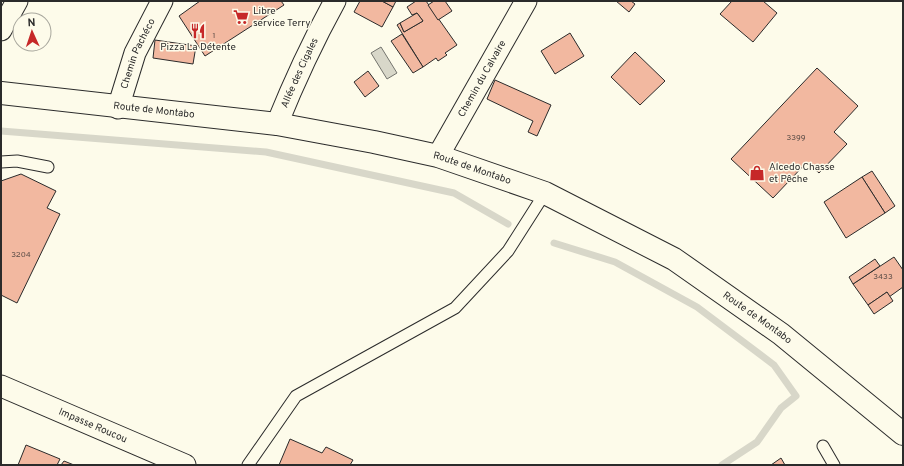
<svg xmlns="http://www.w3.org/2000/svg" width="904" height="466" viewBox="0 0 904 466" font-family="Overpass,sans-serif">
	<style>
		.water { fill: #d8d7c9; stroke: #74746e }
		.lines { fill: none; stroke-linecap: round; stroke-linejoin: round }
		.stream { stroke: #d8d7c9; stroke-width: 7 }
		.building { fill: #f2b8a0; stroke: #2b2b2b }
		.lane-casing { stroke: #2b2b2b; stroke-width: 13 }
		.street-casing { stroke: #2b2b2b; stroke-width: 23 }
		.secondary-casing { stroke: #2b2b2b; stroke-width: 24 }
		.lane { stroke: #fdfbea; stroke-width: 11 }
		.street { stroke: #fdfbea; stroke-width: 21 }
		.secondary { stroke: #fdfbea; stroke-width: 22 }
		.labels { text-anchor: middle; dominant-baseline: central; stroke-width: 3; stroke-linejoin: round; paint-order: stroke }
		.number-label { font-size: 8px; fill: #5d4e48 }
		.poi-label { font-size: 10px; fill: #2b2b2b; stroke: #fdfbea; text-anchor: start }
		.street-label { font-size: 10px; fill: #2b2b2b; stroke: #fdfbea }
	</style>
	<rect width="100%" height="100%" fill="#fdfbea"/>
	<polygon class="water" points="381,47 397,73 387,79 371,53"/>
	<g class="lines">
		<g class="stream">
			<polyline points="1,131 266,152 454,193 508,224"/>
			<polyline points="554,243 615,262 697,307 774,365 796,396 781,408 757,442 722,465"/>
		</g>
	</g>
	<g class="building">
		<polygon points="200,1 281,1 284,5 205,56 179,16"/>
		<polygon points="360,1 382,1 393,7 382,27 354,12"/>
		<polygon points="382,1 396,1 393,7"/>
		<polygon points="416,1 426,1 457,45 445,53 447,55 438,61 436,58 423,67 397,25 400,23 404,32 423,21 417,13 412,15 407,7"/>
		<polygon points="434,1 445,1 452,11 438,20 428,5"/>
		<polygon points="616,1 631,1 635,4 629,12"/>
		<polygon points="732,1 763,1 777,13 753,42 720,14"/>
		<polygon points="417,13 423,21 404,32 400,23"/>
		<polygon points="570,33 584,56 555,74 541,51"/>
		<polygon points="402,34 423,67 413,73 391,41"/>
		<polygon points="155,40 196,46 193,64 153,58"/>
		<polygon points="635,52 665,81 640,105 611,77"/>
		<polygon points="817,68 858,106 834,132 847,144 819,173 807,162 773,198 731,159"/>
		<polygon points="368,71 379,86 365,97 354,82"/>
		<polygon points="495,80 551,105 537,136 528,132 533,121 487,99"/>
		<polygon points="872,171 895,206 885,213 862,177"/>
		<polygon points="21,174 56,191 47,208 60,214 17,303 1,295 1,181"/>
		<polygon points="862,177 885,213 846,238 824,202"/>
		<polygon points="894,257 903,270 903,287 889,297 887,292 868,305 853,284"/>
		<polygon points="875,259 880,266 853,284 849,277"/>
		<polygon points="887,292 893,301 874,314 868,305"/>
		<polygon points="290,439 322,453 326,447 353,460 350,465 279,465"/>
		<polygon points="26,445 60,459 57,465 18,465"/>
		<polygon points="781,458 785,465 771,465"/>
		<polygon points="64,461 74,465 61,465"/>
	</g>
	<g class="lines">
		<defs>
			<g id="lane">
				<polyline points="1,162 17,161 48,167"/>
				<polyline points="823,446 834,465"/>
				<polyline points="248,465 296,396 455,308 508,251 545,193"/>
			</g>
			<g id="street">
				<polyline points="1,30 17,1"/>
				<path id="s1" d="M118,108L135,53L162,1"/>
				<path id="s2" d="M277,124C294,82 313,41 335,1"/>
				<path id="s3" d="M438,156L526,1"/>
				<path id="s4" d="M1,386L185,465"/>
			</g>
			<g id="secondary">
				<path id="s5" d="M1,93L277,124L374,142L438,156L545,193L674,259L781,334L903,434"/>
			</g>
		</defs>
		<use href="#lane" class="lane-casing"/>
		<use href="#street" class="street-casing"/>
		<use href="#secondary" class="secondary-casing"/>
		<use href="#lane" class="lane"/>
		<use href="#street" class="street"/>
		<use href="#secondary" class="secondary"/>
	</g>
	<defs>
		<symbol id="supermarket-bare" viewBox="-9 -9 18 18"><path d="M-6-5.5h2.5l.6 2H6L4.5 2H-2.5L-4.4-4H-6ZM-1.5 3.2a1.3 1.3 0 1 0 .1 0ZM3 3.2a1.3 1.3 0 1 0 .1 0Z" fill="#c62828" stroke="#fdfbea" stroke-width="2.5" paint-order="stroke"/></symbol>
		<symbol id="restaurant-bare" viewBox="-9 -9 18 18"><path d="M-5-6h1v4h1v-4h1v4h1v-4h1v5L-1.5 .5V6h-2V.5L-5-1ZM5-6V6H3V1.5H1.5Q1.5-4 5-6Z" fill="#c62828" stroke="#fdfbea" stroke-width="2.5" paint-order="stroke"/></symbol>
		<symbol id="shop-bare" viewBox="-9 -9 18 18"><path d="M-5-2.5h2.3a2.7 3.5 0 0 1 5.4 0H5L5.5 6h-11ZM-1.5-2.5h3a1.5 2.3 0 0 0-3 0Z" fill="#c62828" stroke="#fdfbea" stroke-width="2.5" paint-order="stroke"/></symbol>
	</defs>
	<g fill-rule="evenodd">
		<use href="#supermarket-bare" x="230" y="6" width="22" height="22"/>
		<use href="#restaurant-bare" x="187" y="20" width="22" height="22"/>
		<use href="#shop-bare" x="746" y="162" width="22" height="22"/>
	</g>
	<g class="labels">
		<g class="number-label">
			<text x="214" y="36">1</text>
			<text x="796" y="138">3399</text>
			<text x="21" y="255">3204</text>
			<text x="883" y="277">3433</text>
		</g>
		<g class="poi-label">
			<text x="253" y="11">Libre<tspan x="253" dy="12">service Terry</tspan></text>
			<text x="198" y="47" text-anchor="middle">Pizza La Détente</text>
			<text x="769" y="167">Alcedo Chasse<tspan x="769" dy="12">et Pêche</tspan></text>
		</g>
		<g class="street-label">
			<text stroke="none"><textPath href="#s1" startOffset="58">Chemin Pachéco</textPath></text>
			<text stroke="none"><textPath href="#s2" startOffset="56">Allée des Cigales</textPath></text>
			<text stroke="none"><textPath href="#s3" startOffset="89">Chemin du Calvaire</textPath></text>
			<text stroke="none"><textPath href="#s5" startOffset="154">Route de Montabo</textPath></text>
			<text stroke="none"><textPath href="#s5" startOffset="478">Route de Montabo</textPath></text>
			<text stroke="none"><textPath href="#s5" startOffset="802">Route de Montabo</textPath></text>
			<text stroke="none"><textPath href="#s4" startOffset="100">Impasse Roucou</textPath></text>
		</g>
	</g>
	<rect width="904" height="466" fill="none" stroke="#2b2b2b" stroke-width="4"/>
	<g transform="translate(32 32) rotate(357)"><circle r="19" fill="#fdfbea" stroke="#a9a89e"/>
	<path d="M0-3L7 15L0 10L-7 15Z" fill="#c62828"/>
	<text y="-6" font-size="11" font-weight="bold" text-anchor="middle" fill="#2b2b2b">N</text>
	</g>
</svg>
